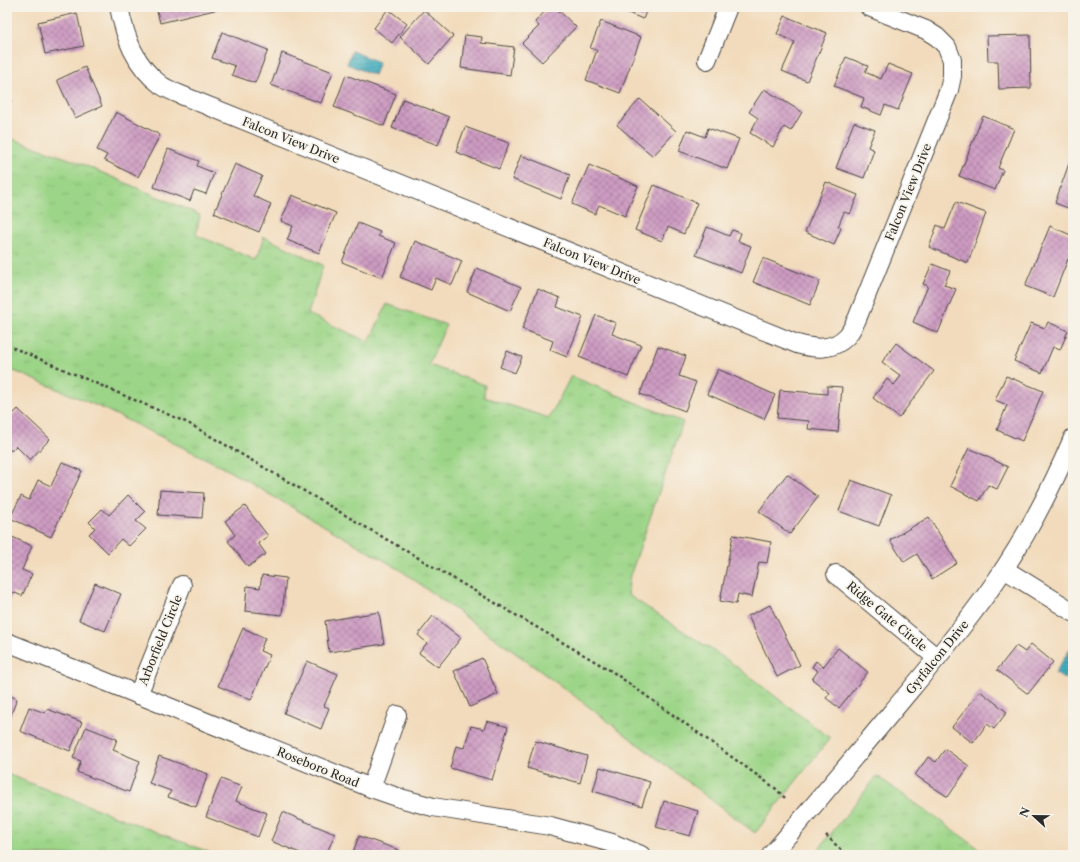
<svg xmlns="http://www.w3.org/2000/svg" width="1080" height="862" viewBox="0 0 1080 862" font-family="'Libre Caslon Text',serif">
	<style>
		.grass { fill: url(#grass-tufts); stroke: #64805a }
		.water { fill: url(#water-rules); stroke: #366c75 }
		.building { fill: url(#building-cross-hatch) }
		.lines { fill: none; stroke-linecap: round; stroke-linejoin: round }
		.street-casing { stroke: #494541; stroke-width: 20 }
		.path { stroke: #494541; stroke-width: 2.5; stroke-dasharray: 3 3; stroke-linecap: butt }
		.street { stroke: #fff; stroke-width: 18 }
		.labels { text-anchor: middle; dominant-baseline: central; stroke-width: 3.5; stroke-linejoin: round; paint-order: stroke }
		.street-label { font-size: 12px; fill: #2b2b2b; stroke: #f7f3e8 }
	</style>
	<defs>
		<pattern id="grass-tufts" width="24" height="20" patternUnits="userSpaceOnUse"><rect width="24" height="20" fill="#9dd588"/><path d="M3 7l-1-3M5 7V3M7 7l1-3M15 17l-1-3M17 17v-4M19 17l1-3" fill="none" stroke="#87b776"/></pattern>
		<pattern id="water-rules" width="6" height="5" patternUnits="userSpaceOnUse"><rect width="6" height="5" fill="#41adbf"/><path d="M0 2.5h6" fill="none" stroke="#378d9b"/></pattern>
		<pattern id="building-cross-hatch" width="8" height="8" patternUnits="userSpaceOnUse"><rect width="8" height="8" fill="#cd9bc2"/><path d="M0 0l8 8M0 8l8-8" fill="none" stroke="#a77f9e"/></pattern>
	</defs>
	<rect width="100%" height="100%" fill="#f7f3e8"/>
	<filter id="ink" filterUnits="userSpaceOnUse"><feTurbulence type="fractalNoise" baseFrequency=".025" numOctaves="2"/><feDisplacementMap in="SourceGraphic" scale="8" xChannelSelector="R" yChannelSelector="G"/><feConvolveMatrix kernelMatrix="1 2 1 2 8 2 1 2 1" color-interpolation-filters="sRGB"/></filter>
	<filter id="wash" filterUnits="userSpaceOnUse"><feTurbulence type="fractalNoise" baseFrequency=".012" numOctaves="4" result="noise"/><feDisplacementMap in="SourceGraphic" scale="16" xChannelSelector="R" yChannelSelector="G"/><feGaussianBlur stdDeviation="0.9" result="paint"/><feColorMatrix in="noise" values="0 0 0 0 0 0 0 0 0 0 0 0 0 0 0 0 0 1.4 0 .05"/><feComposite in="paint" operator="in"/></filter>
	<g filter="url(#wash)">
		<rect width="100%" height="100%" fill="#f2dbbc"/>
		<g class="grass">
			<polygon points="7,137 75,161 200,215 196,235 256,260 264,237 323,265 308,314 369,342 387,304 446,325 429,365 485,385 484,397 549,418 571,376 683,422 629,579 628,595 729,661 830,738 755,833 572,694 399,569 217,464 100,407 7,368"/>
			<polygon points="7,774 216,855 7,855"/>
			<polygon points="877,776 988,855 814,855"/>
		</g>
		<g class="water">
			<polygon points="352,51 379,62 374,75 347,64"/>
			<polygon points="1070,649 1073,651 1073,667 1064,679 1055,673"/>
		</g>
		<g id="blocks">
			<g class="building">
				<polygon points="156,7 223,7 223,8 160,23"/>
				<polygon points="549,7 555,7 576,27 542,62 522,43 539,26 535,22"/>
				<polygon points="625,7 648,7 643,19 623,11"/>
				<polygon points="388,9 407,24 392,43 374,28"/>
				<polygon points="424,10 453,36 429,64 400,37"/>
				<polygon points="77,13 84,46 45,54 38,22"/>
				<polygon points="785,16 827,33 807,81 782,71 795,42 777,34"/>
				<polygon points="601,21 641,37 620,93 586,80 597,50 590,48"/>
				<polygon points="222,32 268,50 255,83 232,75 235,66 212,58"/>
				<polygon points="465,35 482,37 481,43 514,47 510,75 461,68"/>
				<polygon points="1030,35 1031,88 999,89 998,61 988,61 987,36"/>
				<polygon points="282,53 333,72 321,103 271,85"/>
				<polygon points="846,57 868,66 865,72 881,79 888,64 913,74 898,110 885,105 881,115 861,107 864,98 834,86"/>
				<polygon points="7,67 8,67 11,102 7,102"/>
				<polygon points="85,67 102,106 75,118 57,80"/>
				<polygon points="346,75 396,94 384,126 334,107"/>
				<polygon points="764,89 802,112 791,131 784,127 773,147 750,133 758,118 749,112"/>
				<polygon points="403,99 449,117 438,145 392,128"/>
				<polygon points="640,99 676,131 653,156 617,125"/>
				<polygon points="116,112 160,135 138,177 104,160 107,155 97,150"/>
				<polygon points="983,116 1014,129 998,168 1003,170 995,190 959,176"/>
				<polygon points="854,122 875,130 868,147 874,150 864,178 836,168"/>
				<polygon points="465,127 509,143 499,169 456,152"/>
				<polygon points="708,128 739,139 727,169 679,151 687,130 705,137"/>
				<polygon points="168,149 199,161 197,166 214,173 206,194 194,190 190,201 154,187"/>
				<polygon points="1073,152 1073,210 1055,203"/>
				<polygon points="521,155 570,175 561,199 512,179"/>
				<polygon points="235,164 262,176 253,196 271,204 259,232 214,213"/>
				<polygon points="589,165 638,186 625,216 599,205 595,214 572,204"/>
				<polygon points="826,182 858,195 850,214 844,212 838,227 841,228 834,245 805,232"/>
				<polygon points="654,185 697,203 684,234 668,227 662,241 635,230"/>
				<polygon points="292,195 336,213 319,253 287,240 293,226 281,221"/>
				<polygon points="956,202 986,213 968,263 929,247 937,225 945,229"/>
				<polygon points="358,223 380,232 378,236 396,243 382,278 342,262"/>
				<polygon points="1050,226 1073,236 1073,261 1068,259 1053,297 1025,286"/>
				<polygon points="707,227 729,236 732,230 741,233 738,241 751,246 741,273 696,255"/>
				<polygon points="415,241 462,261 452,285 436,278 431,290 400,277"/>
				<polygon points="763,258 820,281 810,305 753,282"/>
				<polygon points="932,264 950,271 944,285 956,289 938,333 913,322 928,286 923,284"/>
				<polygon points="477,268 521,287 510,311 467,292"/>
				<polygon points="538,289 560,298 557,307 583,317 567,357 550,350 553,341 522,329"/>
				<polygon points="596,315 616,323 612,334 641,345 628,377 579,357"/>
				<polygon points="1048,322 1068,331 1060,350 1053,347 1042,373 1014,361 1031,323 1045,328"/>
				<polygon points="896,343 934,371 899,418 873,398 887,379 894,385 901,376 882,362"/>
				<polygon points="658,346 686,356 679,376 696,382 685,411 640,394"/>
				<polygon points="507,351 522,357 515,373 500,367"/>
				<polygon points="718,369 775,395 764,419 707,394"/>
				<polygon points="1006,376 1043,391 1022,441 997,430 1007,405 995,400"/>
				<polygon points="827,386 842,387 838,432 808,429 809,421 777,418 780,390 827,394"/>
				<polygon points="18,409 50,439 30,460 16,446 11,451 7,446 7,420"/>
				<polygon points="969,448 1008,467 997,489 988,485 979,501 950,486"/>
				<polygon points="62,462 82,471 51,537 10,518 21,496 29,500 38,480 51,486"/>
				<polygon points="787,474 818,497 790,534 759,511"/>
				<polygon points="851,480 891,495 879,526 839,511"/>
				<polygon points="160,490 204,493 202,518 158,515"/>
				<polygon points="128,495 145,512 136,521 146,529 129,546 121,539 108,553 89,534 95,528 89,522 102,509 109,515"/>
				<polygon points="245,506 268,536 258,543 266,554 248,567 228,541 235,535 225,521"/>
				<polygon points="929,517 957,563 932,579 917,554 904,562 890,540"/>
				<polygon points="733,535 771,542 767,563 759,562 752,597 738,594 736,604 720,601"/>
				<polygon points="10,536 32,546 22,570 32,574 22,596 13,592 7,606 7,543"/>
				<polygon points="262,575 286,578 282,615 245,611 247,586 260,588"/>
				<polygon points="95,583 121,594 105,631 79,620"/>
				<polygon points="770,605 800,665 777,677 748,616"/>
				<polygon points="379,612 384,644 329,652 325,621"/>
				<polygon points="433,616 461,638 438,667 419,653 427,643 418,635"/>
				<polygon points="243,628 265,638 260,651 270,655 251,700 218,686"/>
				<polygon points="1031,644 1053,662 1028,694 997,670 1016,646 1025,652"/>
				<polygon points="838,648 868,672 839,708 826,698 830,693 812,679 818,671 812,667 816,661 823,667"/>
				<polygon points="482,658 498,694 470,707 454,671"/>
				<polygon points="307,661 338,674 324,706 329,708 321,729 284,713"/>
				<polygon points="980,691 1007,712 994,729 987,724 973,743 952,727"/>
				<polygon points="7,694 17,699 7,725"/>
				<polygon points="29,707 45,713 47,709 82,722 70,751 20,731"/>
				<polygon points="487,721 508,727 492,780 450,768 456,746 464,748 471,726 484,729"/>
				<polygon points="86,727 117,739 113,750 140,761 129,792 77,772 81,761 73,758"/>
				<polygon points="535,741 587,756 580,783 527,768"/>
				<polygon points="945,749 969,766 948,797 915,775 928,757 936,762"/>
				<polygon points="159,756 208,774 196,807 168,797 171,791 149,783"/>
				<polygon points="600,767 650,782 642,806 593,791"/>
				<polygon points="221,779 242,787 236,801 267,813 258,837 206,817"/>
				<polygon points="664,801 698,811 690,836 656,827"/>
				<polygon points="283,812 335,834 326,855 305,855 271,841"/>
				<polygon points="359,836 399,850 397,855 352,855"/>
			</g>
		</g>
	</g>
	<g filter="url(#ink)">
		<use href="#blocks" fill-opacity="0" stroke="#494541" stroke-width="1"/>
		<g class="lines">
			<defs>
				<g id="street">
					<path d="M119,7C125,37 135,66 161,85C168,90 177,93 186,97L797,344C815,349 833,351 847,336C851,332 854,324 857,319L949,90L952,76V60L947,47L937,37L926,30L869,7"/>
					<polyline points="707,60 728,7"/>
					<polyline points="1004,569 1073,612"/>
					<polyline points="836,574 937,658"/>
					<polyline points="7,642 371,788 400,798 433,807 550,826 612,843 641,855"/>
					<polyline points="138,695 182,585"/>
					<polyline points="371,788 397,715"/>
					<path d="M771,855C812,808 852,760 892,712C931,665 971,619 1004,569C1031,528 1054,483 1073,438"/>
				</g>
			</defs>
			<use href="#street" class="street-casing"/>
			<g class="path">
				<polyline points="7,345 188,423 613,672 775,788 786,799"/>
				<polyline points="826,835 846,855"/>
			</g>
			<use href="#street" class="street"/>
		</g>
	</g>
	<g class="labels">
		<g class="street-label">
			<text transform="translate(291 140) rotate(22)">Falcon View Drive</text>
			<text transform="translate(908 192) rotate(-68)">Falcon View Drive</text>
			<text transform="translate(592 261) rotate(22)">Falcon View Drive</text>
			<text transform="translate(887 616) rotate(40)">Ridge Gate Circle</text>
			<text transform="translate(160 640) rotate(-68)">Arborfield Circle</text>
			<text transform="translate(937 657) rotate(-51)">Gyrfalcon Drive</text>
			<text transform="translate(318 767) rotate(22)">Roseboro Road</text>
		</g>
	</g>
	<rect width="1080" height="862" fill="none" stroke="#f7f3e8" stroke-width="24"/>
	<g transform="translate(1034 816) rotate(292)" stroke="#f7f3e8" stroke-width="3" paint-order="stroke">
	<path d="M0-3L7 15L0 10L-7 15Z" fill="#2b2b2b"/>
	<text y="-6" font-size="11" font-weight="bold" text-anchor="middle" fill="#2b2b2b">N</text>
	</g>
</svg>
